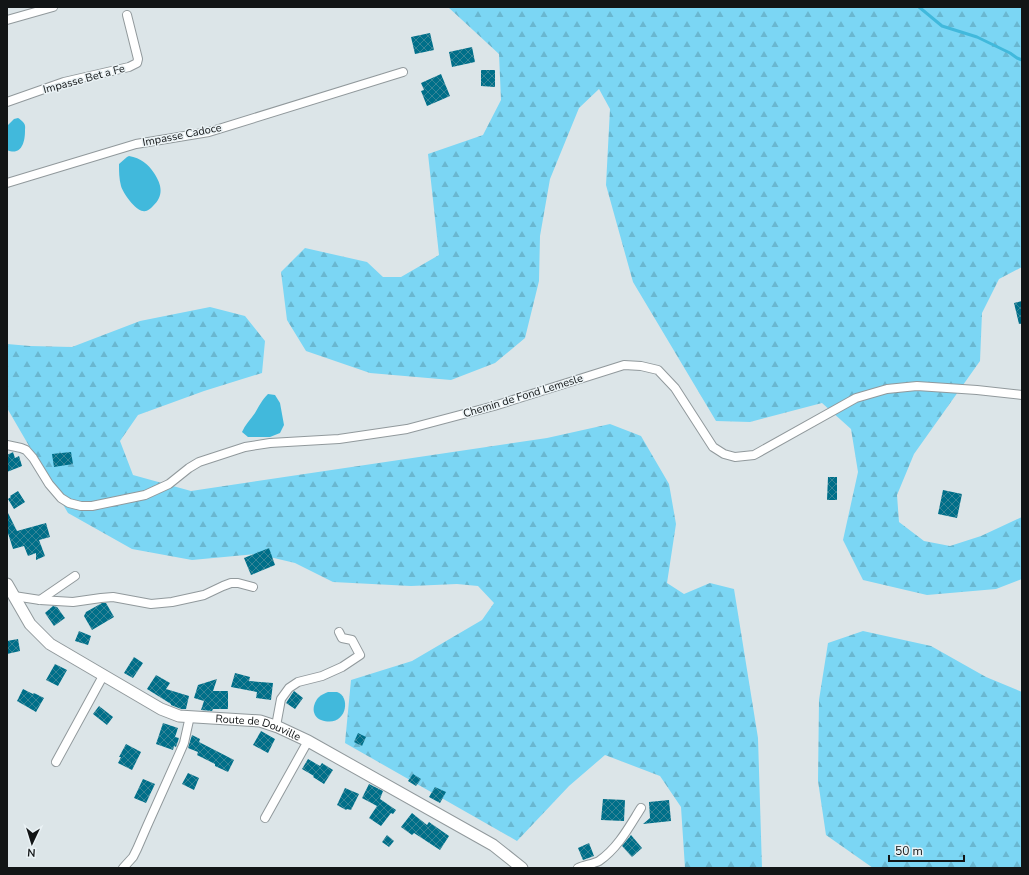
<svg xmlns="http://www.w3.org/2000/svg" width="1029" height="875" viewBox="0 0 1029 875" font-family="'Nunito Sans',sans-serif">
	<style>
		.forest { fill: url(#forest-firs) }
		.water { fill: #41b9dc }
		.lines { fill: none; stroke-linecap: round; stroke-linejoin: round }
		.stream { stroke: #41b9dc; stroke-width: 3 }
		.building { fill: url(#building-cross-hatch) }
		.street-casing { stroke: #91999c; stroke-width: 10 }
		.secondary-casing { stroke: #91999c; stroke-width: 13 }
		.street { stroke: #fff; stroke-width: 8 }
		.secondary { stroke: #fff; stroke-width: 11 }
		.labels { text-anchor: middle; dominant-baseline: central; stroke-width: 3; stroke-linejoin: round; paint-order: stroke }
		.street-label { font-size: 11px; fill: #121516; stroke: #eaf2f5 }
	</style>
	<defs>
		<pattern id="forest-firs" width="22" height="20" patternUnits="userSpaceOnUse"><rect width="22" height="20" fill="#7bd6f4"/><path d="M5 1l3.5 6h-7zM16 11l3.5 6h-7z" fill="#69b7d0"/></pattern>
		<pattern id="building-cross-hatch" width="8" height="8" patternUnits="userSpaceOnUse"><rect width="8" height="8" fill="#006f89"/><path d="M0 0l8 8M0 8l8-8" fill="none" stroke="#378597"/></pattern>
	</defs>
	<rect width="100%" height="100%" fill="#dce5e8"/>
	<g class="forest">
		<polygon points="448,7 1022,7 1022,267 999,279 982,313 980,361 914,454 897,495 899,522 924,541 950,546 981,536 1022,517 1022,579 996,589 927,595 863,580 843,540 858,472 851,429 822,403 750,422 716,421 633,282 606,185 610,109 599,89 579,108 550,179 540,236 539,281 525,338 495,363 451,380 370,373 306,351 287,320 281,272 305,248 367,262 383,277 401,277 439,255 428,154 483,135 501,100 499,54"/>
		<polygon points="210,307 245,316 265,341 262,373 204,391 138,415 120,441 133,475 191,491 547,438 610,424 641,436 669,484 676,524 667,583 684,594 710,583 734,589 758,738 762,868 685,868 681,807 660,776 605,755 569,786 517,841 345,743 351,680 412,661 482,620 494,603 478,586 457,584 411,586 333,582 295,563 257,554 192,560 132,549 68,513 7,408 7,344 30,346 72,347 140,321"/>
		<polygon points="863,631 931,646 986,677 1022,692 1022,868 873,868 826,835 818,781 819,700 828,643"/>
	</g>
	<g class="water">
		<path d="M18,118C20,119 21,120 23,122C26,125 25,128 25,131C25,143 21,156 7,150V126L14,119Z"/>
		<path d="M129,156C141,158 148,164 154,173C162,185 164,196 153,206C150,209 147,212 143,211C135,210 123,193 121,186C119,179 119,171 119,164L127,157Z"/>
		<path d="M268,394L275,395L280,403L284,425L280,433L270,437H248L242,432C245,425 250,420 255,413C259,406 262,400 268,394Z"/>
		<path d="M328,692C331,692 334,692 337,692C352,697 346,729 321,720C311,716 312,704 319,697C321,695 325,693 328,692Z"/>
	</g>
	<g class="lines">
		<polyline class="stream" points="919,7 942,26 977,37 1010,53 1017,58 1022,60"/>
	</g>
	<g class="building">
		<polygon points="430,33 434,50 415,54 411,37"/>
		<polygon points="472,47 475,62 452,67 449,52"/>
		<polygon points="481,70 495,70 495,87 481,86"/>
		<polygon points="441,74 450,96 427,106 421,91 424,90 421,83"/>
		<polygon points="1022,301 1022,324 1019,324 1014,303"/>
		<polygon points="13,452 15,458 19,456 22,466 7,472 7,455"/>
		<polygon points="71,452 73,464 54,467 52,454"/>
		<polygon points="828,477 837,477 837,500 827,500"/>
		<polygon points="943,490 962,494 957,518 938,514"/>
		<polygon points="18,491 25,502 14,509 8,499 11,497 10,496"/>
		<polygon points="7,511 17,531 46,523 50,537 39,540 45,556 36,560 36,553 28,556 24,546 13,549 7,530"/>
		<polygon points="269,548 275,565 251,575 244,558"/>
		<polygon points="102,603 106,603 114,617 92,630 84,616 86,612"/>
		<polygon points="53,606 57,607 65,618 54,626 45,613"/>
		<polygon points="79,631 91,636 88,645 75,641"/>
		<polygon points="18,639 20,651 7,654 7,641"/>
		<polygon points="134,657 143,663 133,678 124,673"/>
		<polygon points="55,664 67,670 58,686 46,680"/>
		<polygon points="235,673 250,677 249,681 273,683 271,700 256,698 257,692 231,687"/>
		<polygon points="156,675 170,683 166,689 189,696 186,709 181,709 171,705 171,704 147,689"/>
		<polygon points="217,679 213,691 228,691 228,709 213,709 212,711 201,710 204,701 194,698 198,685"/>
		<polygon points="23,689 33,694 34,693 44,698 36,712 17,701"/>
		<polygon points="294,691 303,698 295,709 286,703"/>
		<polygon points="99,706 113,717 107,725 93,714"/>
		<polygon points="163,723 178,728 175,737 179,738 176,747 174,746 173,750 156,744"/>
		<polygon points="261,731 275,739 268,753 253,745"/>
		<polygon points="358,733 366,737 362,746 354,742"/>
		<polygon points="192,735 200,739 199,742 234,760 228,772 215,766 215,764 197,755 198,752 188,748"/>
		<polygon points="126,744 141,752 132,770 118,763 121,757 119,757"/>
		<polygon points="308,759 320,766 322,763 333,770 324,784 313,777 314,776 302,769"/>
		<polygon points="188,773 199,778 194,790 182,784"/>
		<polygon points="413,774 421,779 416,786 408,781"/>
		<polygon points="143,779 155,784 146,803 134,798"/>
		<polygon points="369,784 383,791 380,799 396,810 393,814 391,813 381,826 369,818 377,806 362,798"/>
		<polygon points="435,787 446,792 440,803 429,797"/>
		<polygon points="345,788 359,794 351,810 347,809 346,810 337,805"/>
		<polygon points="603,799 625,800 624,821 601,820"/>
		<polygon points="669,800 671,821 643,824 650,818 649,802"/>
		<polygon points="412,813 427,825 429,822 449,836 440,850 414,833 412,835 401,827"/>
		<polygon points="387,835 394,841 389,847 382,842"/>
		<polygon points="631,835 642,848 632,857 622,846"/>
		<polygon points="589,843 594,856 583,860 578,848"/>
	</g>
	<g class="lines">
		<defs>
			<g id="street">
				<polyline points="7,20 53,7"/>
				<polyline points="7,102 64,82 129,67 137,63 138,59 127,15"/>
				<polyline points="7,183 136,144 209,132 403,72"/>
				<polyline points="7,445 21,448 26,450 33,458 49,484 61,498 69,503 81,506 92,506 145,495 169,484 189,468 199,462 245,447 270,443 339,439 407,429 494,406 624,365 641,366 658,370 675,388 713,447 724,454 735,457 754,455 856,398 887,389 917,386 977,390 1022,395"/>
				<polyline points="14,596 40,600 73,602 101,598 113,597 151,604 172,602 204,595 223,586 231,583 238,583 253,587"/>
				<polyline points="40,600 75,576"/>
				<polyline points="276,726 281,699 289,688 298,682 322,676 342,667 360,655 352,640 342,638 339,632"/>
				<polyline points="56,762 103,676"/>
				<polyline points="265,818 308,741"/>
				<polyline points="123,868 133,857 137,849 147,826 177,759 184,743 190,716"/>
				<path d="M578,868C585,865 593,864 599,861C618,848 629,827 641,808"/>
			</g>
			<g id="secondary">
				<path id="s1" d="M7,584L30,624L50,644L161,709L179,716L260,721L278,727L308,741L493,845L522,868"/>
			</g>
		</defs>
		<use href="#street" class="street-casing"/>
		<use href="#secondary" class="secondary-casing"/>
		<use href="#street" class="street"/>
		<use href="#secondary" class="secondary"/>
	</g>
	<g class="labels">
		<g class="street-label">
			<text transform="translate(84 79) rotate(-15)">Impasse Bet a Fe</text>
			<text transform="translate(182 135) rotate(-11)">Impasse Cadoce</text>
			<text transform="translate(523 396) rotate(-17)">Chemin de Fond Lemesle</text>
			<text stroke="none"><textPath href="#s1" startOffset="303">Route de Douville</textPath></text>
		</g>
	</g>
	<rect width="1029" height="875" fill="none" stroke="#121516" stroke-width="16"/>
	<g transform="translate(32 843) rotate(184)" stroke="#eaf2f5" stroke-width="3" paint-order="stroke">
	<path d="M0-3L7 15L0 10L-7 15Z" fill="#121516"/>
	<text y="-6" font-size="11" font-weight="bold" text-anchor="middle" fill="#121516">N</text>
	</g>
	<path d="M889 855v6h75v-6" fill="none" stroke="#121516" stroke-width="2"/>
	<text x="895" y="855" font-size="12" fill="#121516" stroke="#eaf2f5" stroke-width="3" paint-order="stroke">50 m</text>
</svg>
